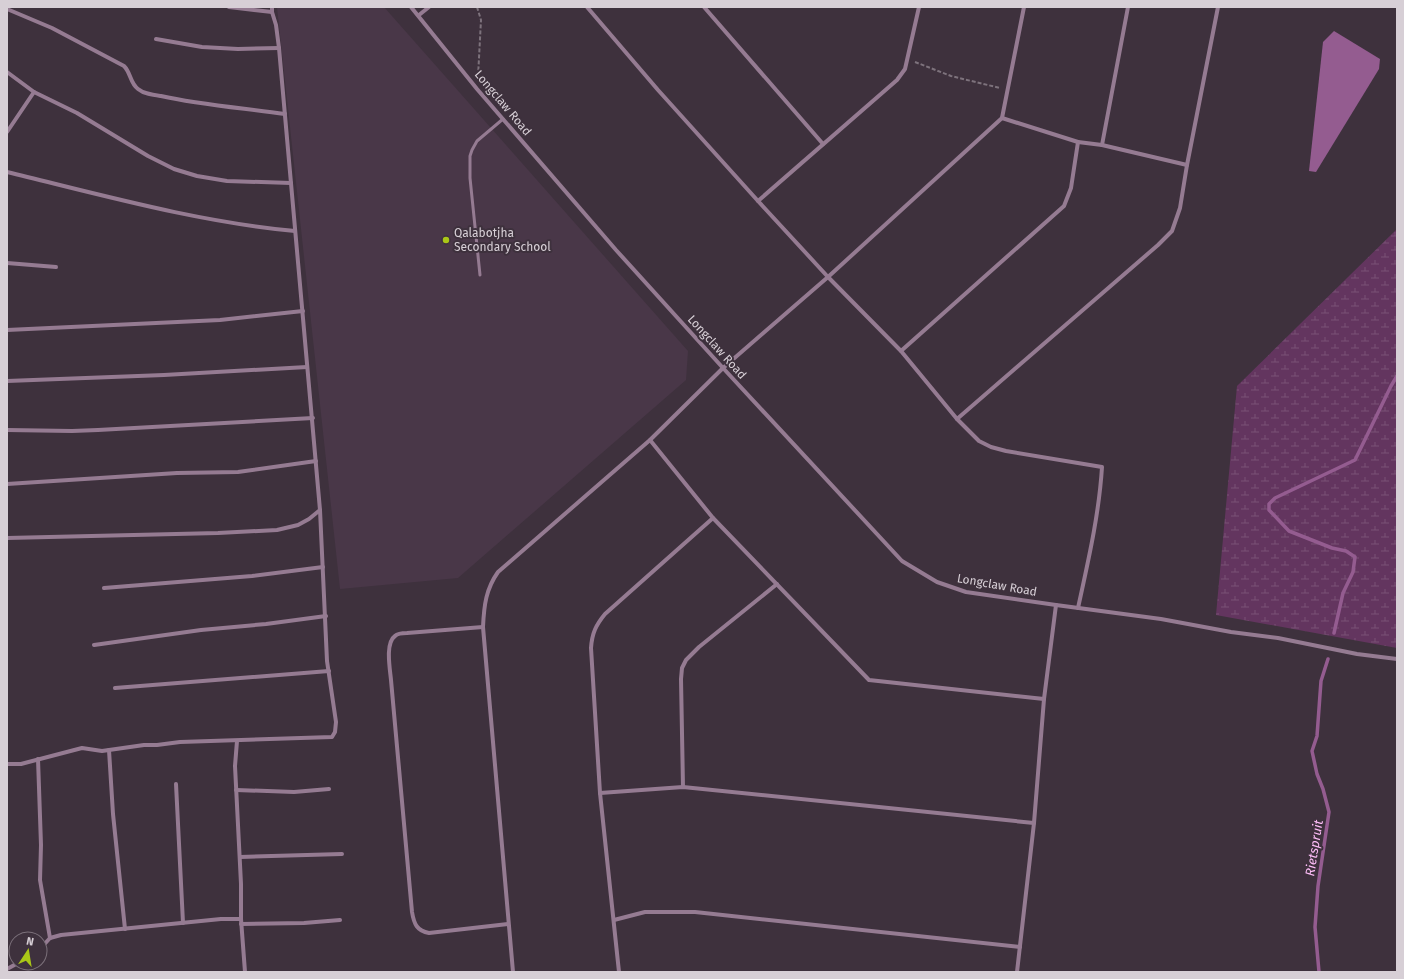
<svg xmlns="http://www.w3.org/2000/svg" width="1404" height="979" viewBox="0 0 1404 979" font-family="'Fira Sans',sans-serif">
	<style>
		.built { fill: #493748 }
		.wetland { fill: url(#wetland-marsh) }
		.water { fill: #945c90 }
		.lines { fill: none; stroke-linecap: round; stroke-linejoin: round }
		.stream { stroke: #945c90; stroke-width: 3.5 }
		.path { stroke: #7d727c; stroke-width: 2; stroke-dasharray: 4 2; stroke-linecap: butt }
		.lane { stroke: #957b92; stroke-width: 3 }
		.street { stroke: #957b92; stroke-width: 4 }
		.poi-dot { fill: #aac717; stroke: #3e313d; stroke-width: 1.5 }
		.labels { text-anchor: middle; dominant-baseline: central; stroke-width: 4; stroke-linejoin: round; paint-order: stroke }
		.street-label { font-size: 12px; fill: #d7cfd6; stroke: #3e313d }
		.poi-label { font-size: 12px; fill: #d7cfd6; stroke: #3e313d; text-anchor: start }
		.water-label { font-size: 13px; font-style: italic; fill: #fcbcf6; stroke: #3e313d }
	</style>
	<defs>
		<pattern id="wetland-marsh" width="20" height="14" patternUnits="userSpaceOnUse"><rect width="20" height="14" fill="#63355f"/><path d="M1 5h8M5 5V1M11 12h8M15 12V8" fill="none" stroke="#795175"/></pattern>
	</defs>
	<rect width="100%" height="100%" fill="#3e313d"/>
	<polygon class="built" points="277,7 384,7 688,351 686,380 458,578 340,589"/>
	<polygon class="wetland" points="1397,229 1397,648 1216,615 1237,386"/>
	<polygon class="water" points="1334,31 1380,59 1379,69 1316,172 1309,171 1323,42"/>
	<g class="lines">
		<g class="stream">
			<polyline points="1334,633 1343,593 1353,572 1355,557 1346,551 1332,548 1289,531 1269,510 1269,504 1275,498 1355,460 1391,386 1397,376"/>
			<polyline points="1319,972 1315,927 1318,886 1329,812 1323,789 1317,774 1312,751 1317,736 1321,681 1328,659"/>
		</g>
		<g class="path">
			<polyline points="477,7 481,20 478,77"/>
			<polyline points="915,62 951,76 1000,88"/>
		</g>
		<polyline class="lane" points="480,275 470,178 470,156 472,150 477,141 503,119"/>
		<g class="street">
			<polyline points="229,7 272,12"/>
			<polyline points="411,7 477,89 616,250 723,368 902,561 937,582 966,592 1056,605 1161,619 1231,632 1278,638 1357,654 1397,659"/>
			<path d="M587,7L658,90L758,201L828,277L901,351L957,419L979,441L991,447L1006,451L1102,467C1099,515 1088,562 1078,608"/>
			<polyline points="704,7 823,144"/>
			<path d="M7,9L52,28L124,66C131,73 130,83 138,89C144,94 153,95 161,96C201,105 243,108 285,114"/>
			<polyline points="419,15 429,7"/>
			<polyline points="156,39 202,47 238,49 279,48"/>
			<polyline points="7,72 34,92 77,113 148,156 174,169 197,176 227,181 291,183"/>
			<polyline points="7,132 34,92"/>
			<polyline points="1078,142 1102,145 1187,165"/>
			<polyline points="1102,145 1128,7"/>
			<path d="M7,172C102,195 198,222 295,231"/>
			<polyline points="758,201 897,80 905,69 919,7"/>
			<polyline points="7,263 56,267"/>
			<polyline points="7,330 220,320 303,311"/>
			<polyline points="901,351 1064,206 1071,188 1078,142 1002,118"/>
			<polyline points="7,381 164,375 307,367"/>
			<polyline points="957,419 1158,245 1172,231 1180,208 1187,165 1218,7"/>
			<polyline points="7,430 72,431 98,430 313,418"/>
			<polyline points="650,440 713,518 869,680 1044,699"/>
			<polyline points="7,484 177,473 238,472 316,461"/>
			<polyline points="7,538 218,533 277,530 298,525 309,519 320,510"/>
			<polyline points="104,588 252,576 323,567"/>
			<path d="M483,627L407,633C403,633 398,633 395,636C385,643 390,669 391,680L412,912C414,924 417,931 429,933L508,924"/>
			<polyline points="94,645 201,630 266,624 326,616"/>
			<polyline points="115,688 329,671"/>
			<polyline points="237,741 235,766 241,884 241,919 245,972"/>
			<polyline points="109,750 113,814 125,929"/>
			<polyline points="38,759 41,845 40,880 50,938"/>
			<polyline points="7,764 21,764 82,748 102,751 144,745 157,745 180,742 332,737 335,732 336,722 327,661 320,510 279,48 276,25 272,12 272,7"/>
			<polyline points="176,784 183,923"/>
			<polyline points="683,787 681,679 682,668 686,660 699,647 777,584"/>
			<polyline points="236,790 294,792 329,789"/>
			<polyline points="600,793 683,787 1034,823"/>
			<polyline points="240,857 342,854"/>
			<polyline points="614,920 645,912 695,912 1020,947"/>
			<polyline points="241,924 304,923 340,920"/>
			<polyline points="40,949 50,938 61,935 221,919 241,919"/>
			<polyline points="7,969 18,963"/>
			<path d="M513,972L483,627C484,605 486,589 498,572L650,440L723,368L828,277L1002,118L1024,7"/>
			<path d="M619,972L600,793L591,648C592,633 596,625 605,614L713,518"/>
			<polyline points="1017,972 1034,823 1044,699 1056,605"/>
		</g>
	</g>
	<circle class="poi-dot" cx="446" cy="240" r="4"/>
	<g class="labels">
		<g class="street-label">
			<text transform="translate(503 103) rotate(50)">Longclaw Road</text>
			<text transform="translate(717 347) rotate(48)">Longclaw Road</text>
			<text transform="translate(997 585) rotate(10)">Longclaw Road</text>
		</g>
		<g class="poi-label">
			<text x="454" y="233">Qalabotjha<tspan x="454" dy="14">Secondary School</tspan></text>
		</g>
		<g class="water-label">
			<text transform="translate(1314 848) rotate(-81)">Rietspruit</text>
		</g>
	</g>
	<rect width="1404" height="979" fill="none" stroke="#d7cfd6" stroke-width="16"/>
	<g transform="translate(28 951) rotate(12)"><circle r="19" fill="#3e313d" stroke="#7b707a"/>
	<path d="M0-3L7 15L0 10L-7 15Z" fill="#aac717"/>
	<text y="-6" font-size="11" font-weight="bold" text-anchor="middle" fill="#d7cfd6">N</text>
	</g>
</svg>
